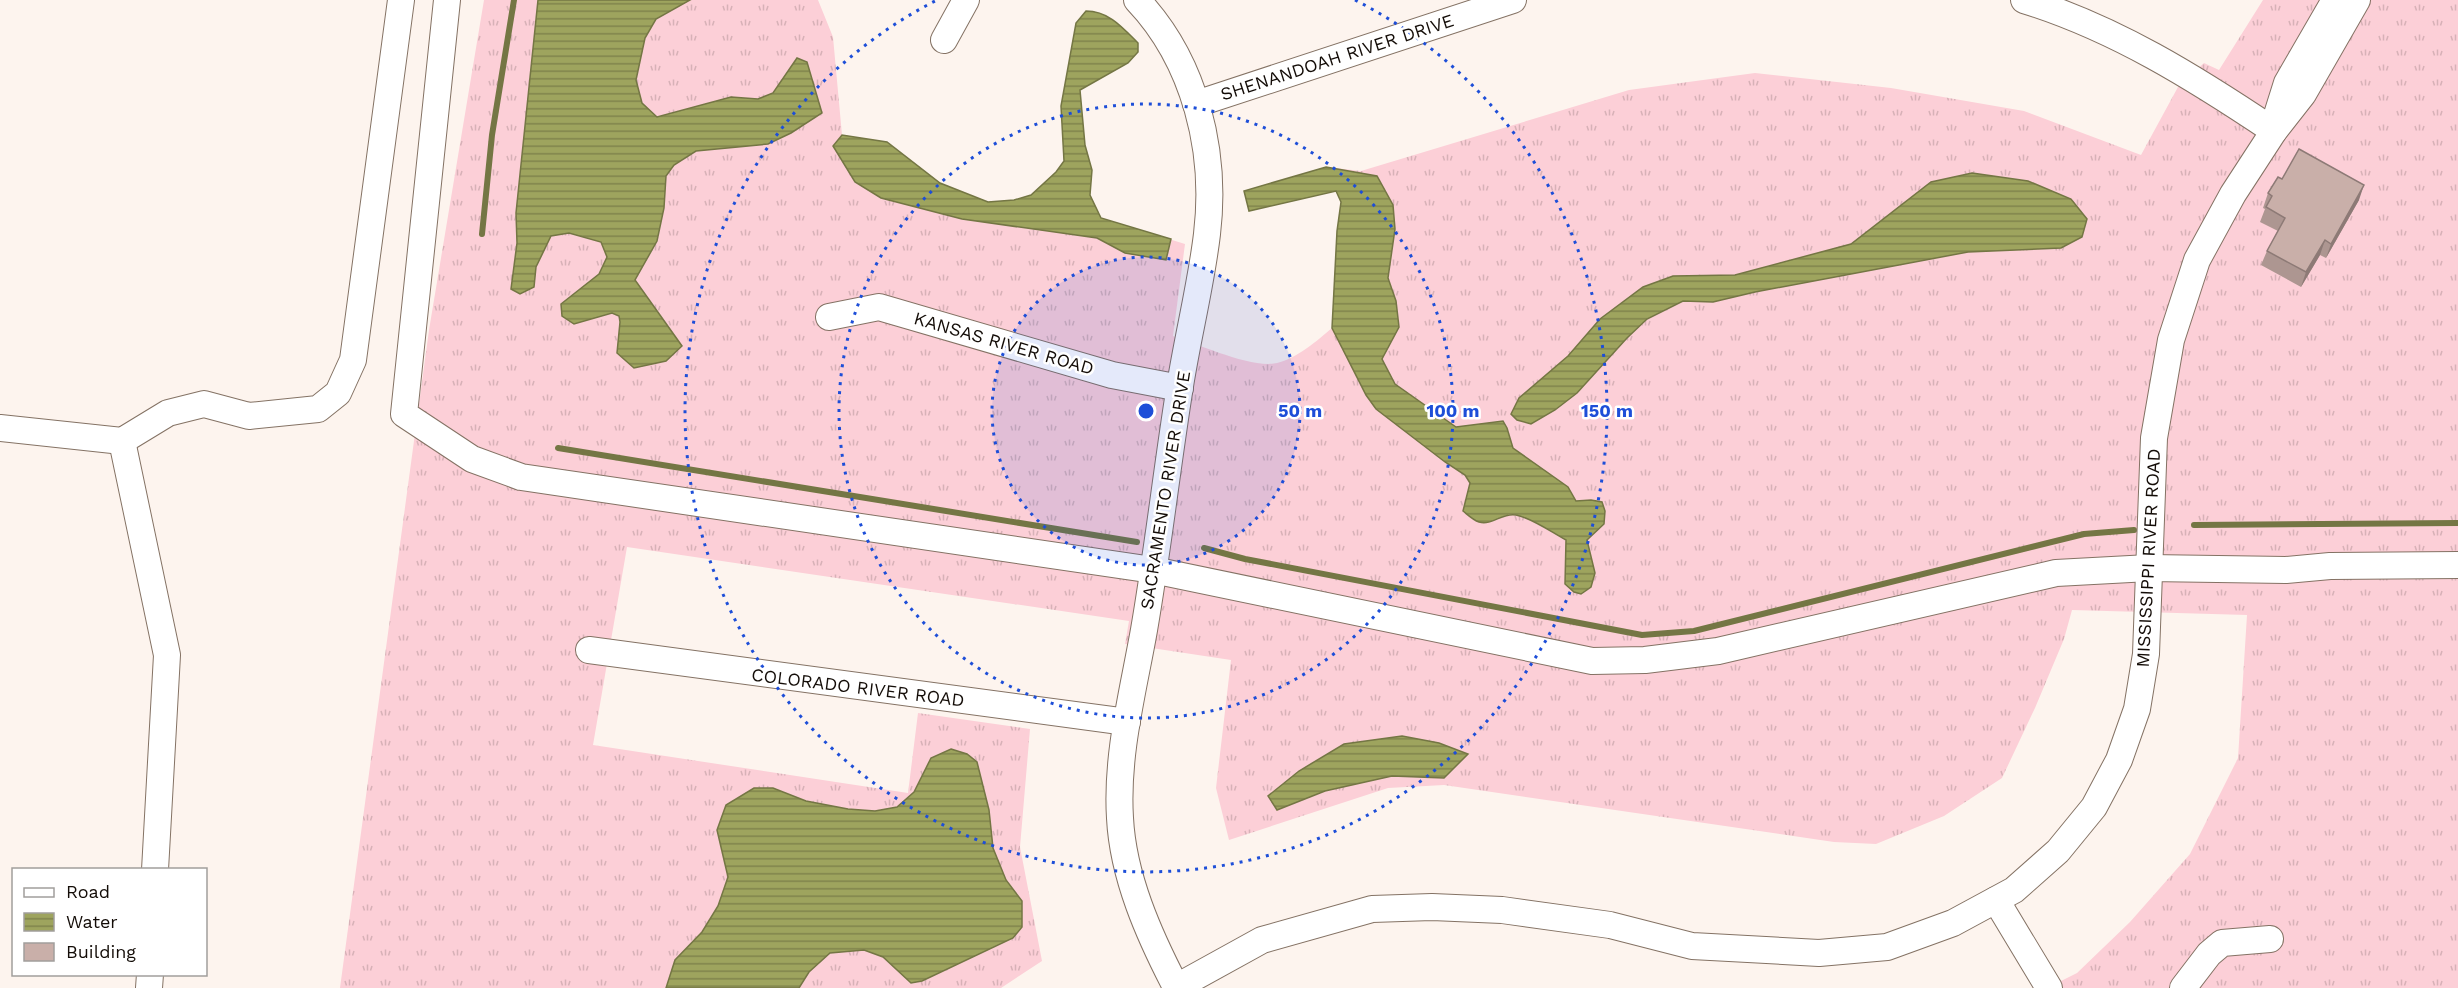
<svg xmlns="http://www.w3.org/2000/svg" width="2458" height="988" viewBox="0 0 2458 988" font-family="'Work Sans',sans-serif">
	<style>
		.grass { fill: url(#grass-tufts) }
		.water { fill: url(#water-rules); stroke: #747644; stroke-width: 1.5 }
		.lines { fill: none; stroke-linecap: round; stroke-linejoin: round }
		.stream { stroke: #747644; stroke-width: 6 }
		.minor-casing { stroke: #847264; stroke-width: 28 }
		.minor { stroke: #fff; stroke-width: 26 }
		.wall { fill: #ad9691 }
		.shaded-wall { fill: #8d7a76 }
		.building { fill: #c9afa9; stroke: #8d7a76; stroke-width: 1.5 }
		.ring { fill: none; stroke: #1d4ed8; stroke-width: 3; stroke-dasharray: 3 6 }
		.labels { text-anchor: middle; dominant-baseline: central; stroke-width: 5; stroke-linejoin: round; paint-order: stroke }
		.street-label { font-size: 18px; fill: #130c07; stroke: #fff }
		.centre { fill: #1d4ed8; stroke: #fff; stroke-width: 3 }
		.ring-label { font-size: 18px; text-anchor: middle; font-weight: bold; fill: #1d4ed8; stroke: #fff; stroke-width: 5; stroke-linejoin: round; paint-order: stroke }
	</style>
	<defs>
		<pattern id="grass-tufts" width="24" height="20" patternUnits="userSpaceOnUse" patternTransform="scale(1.5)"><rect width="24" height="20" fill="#fccfd7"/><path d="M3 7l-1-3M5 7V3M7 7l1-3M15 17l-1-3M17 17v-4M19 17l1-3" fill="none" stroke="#d7b1b7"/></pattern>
		<pattern id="water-rules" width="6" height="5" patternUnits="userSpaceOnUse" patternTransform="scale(1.5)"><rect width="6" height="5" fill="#9ea45e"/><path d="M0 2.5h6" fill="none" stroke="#80844c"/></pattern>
	</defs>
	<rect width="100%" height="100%" fill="#fdf4ee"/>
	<path class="grass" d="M484,0H818L833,37L842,135L887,142L940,183L988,202L1014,200L1031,195L1056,172L1064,161L1061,106L1076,23L1086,11C1109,11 1123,28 1138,43V52L1128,63L1080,90L1085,145L1092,170L1090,195L1101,218L1185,244L1173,336C1198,344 1252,369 1277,363C1296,359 1318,340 1332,328L1337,231L1341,201L1336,191L1249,211L1244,191L1326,167L1361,171L1629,90L1755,73L1891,88L2024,111L2141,155L2178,87L2204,63L2219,70L2263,0H2458V988H2047L2077,973L2130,922L2190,854L2238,758L2247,615L2072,610L2064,639L2035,708L2002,778L1944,816L1876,844L1834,842L1444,785L1388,788L1229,840L1216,788L1231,660L1125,644L1129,621L627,547L593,745L908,793L918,713L1030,729L1020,847L1042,961L1001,988H340L429,330Z"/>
	<g class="water">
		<polygon points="538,0 690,0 656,19 645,38 636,80 642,103 657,117 731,97 758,99 773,93 797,58 807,62 822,113 791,133 768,144 696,151 674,165 666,176 664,208 657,241 635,280 682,346 666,361 634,368 617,353 620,322 619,316 612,313 574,324 562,316 561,304 599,274 607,257 601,242 569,233 551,236 536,267 534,287 520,294 511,289 517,243 516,213"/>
		<path d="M1086,11C1109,11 1123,28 1138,43V52L1128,63L1080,90L1085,145L1092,170L1090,195L1101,218L1171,239L1166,260L1125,253L1097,238L962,219L881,198L855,182L833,146L842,135L887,142L940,183L988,202L1014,200L1031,195L1056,172L1064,161L1061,106L1076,23Z"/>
		<path d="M1326,167L1377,176L1393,205L1395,229L1388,278L1396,301L1399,327L1382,359L1395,384L1456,427L1503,421L1507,428L1513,448L1568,487L1576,501L1591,500L1602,502L1605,511L1604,524L1587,540L1595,573L1591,587L1581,594L1574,592L1565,584L1566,540C1551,532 1532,518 1516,515C1503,512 1492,526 1479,522C1473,520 1468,515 1463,511L1470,483L1465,475L1445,462L1376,409L1366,395L1332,328L1337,231L1341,202L1336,191L1249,211L1244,191Z"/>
		<polygon points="1972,173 2028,181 2071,199 2087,219 2082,237 2061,248 1968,252 1755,292 1713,302 1683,301 1647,319 1627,338 1577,393 1555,410 1531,424 1517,420 1511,414 1519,398 1568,356 1600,319 1643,287 1673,276 1735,275 1851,244 1931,182"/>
		<polygon points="1402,736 1439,743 1468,754 1444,778 1392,776 1325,791 1277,810 1268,796 1299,771 1344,744"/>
		<polygon points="951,749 967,754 977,762 989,810 993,848 1006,880 1022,901 1022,927 1013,938 922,981 911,983 883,957 864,950 830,953 809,972 799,988 666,988 675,960 702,932 718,906 728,877 717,830 726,805 754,788 773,788 806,801 848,809 875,811 897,807 914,792 931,758"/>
	</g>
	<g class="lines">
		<g class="stream">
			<polyline points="482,234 492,135 514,0"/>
			<polyline points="558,448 1137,542"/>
			<polyline points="2194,525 2458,523"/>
			<polyline points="1204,548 1245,559 1642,635 1694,631 2084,534 2134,530"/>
		</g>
		<defs>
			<g id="minor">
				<polyline points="447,0 404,414 472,459 521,477 1153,570 1592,661 1645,660 1718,651 2056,573 2149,568 2286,570 2330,566 2458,565"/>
				<path d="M1137,0C1195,61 1217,151 1207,234C1201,285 1188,335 1180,386C1167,467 1158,549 1144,630C1133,692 1116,755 1120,818C1123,877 1149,935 1176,987"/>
				<path d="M2024,0C2115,28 2195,78 2274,131"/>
				<polyline points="944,40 966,0"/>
				<polyline points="1196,104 1513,0"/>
				<polyline points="2276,118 2287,83 2335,0"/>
				<polyline points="829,317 879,307 1112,375 1180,388"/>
				<polyline points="0,428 122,441 168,413 204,404 249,416 318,409 338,393 353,360 401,0"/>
				<polyline points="122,441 167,655 155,870"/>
				<polyline points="589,650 1127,722"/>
				<polyline points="1996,900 2049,988"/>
				<polyline points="149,988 150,974"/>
				<polyline points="1175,988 1262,940 1372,909 1432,907 1502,910 1610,925 1692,946 1819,953 1887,947 1953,923 2014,890 2058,851 2094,807 2119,760 2137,709 2146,654 2154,438 2171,340 2197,260 2233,194 2274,131 2303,94 2357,0"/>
				<polyline points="2183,988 2209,954 2222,943 2270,939"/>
			</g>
		</defs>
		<use href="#minor" class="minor-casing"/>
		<use href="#minor" class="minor"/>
	</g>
	<polygon class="wall" points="2282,179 2359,200 2326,258 2320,255 2301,287 2261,265 2267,251 2278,231 2260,222 2265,209 2263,208 2268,193"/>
	<g class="shaded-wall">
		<polygon points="2364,185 2359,200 2326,258 2331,244"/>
		<polygon points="2325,240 2320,255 2301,287 2306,272"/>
	</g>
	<polygon class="building" points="2299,149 2364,185 2331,244 2325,240 2306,272 2267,251 2285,218 2266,207 2272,196 2268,193 2278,177 2282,179"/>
	<circle cx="1146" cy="411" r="154" fill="#1d4ed8" fill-opacity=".12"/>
	<g class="ring">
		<circle cx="1146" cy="411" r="154"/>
		<circle cx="1146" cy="411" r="307"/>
		<path d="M1355 0A461 461 0 1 1 937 0"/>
	</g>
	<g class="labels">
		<g class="street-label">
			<text transform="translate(1337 57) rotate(-18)">SHENANDOAH RIVER DRIVE</text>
			<text transform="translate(1004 343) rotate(16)">KANSAS RIVER ROAD</text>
			<text transform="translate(1165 490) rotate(-81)">SACRAMENTO RIVER DRIVE</text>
			<text transform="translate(2148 558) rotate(-87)">MISSISSIPPI RIVER ROAD</text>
			<text transform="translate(858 687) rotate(7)">COLORADO RIVER ROAD</text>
		</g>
	</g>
	<circle cx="1146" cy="411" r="9" class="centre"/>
	<g class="ring-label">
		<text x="1300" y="417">50 m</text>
		<text x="1453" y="417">100 m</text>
		<text x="1607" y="417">150 m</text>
	</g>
	<rect x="12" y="868" width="195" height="108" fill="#ffffff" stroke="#a19e9c" stroke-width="1.5"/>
	<rect x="24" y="888" width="30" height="9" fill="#ffffff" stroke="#a19e9c" stroke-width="1.5"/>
	<text x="66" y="898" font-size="18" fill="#130c07">Road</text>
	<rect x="24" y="913" width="30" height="18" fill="url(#water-rules)" stroke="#a19e9c" stroke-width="1.5"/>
	<text x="66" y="928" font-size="18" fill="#130c07">Water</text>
	<rect x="24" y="943" width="30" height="18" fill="#c9afa9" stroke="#a19e9c" stroke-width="1.5"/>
	<text x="66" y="958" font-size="18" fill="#130c07">Building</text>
</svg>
